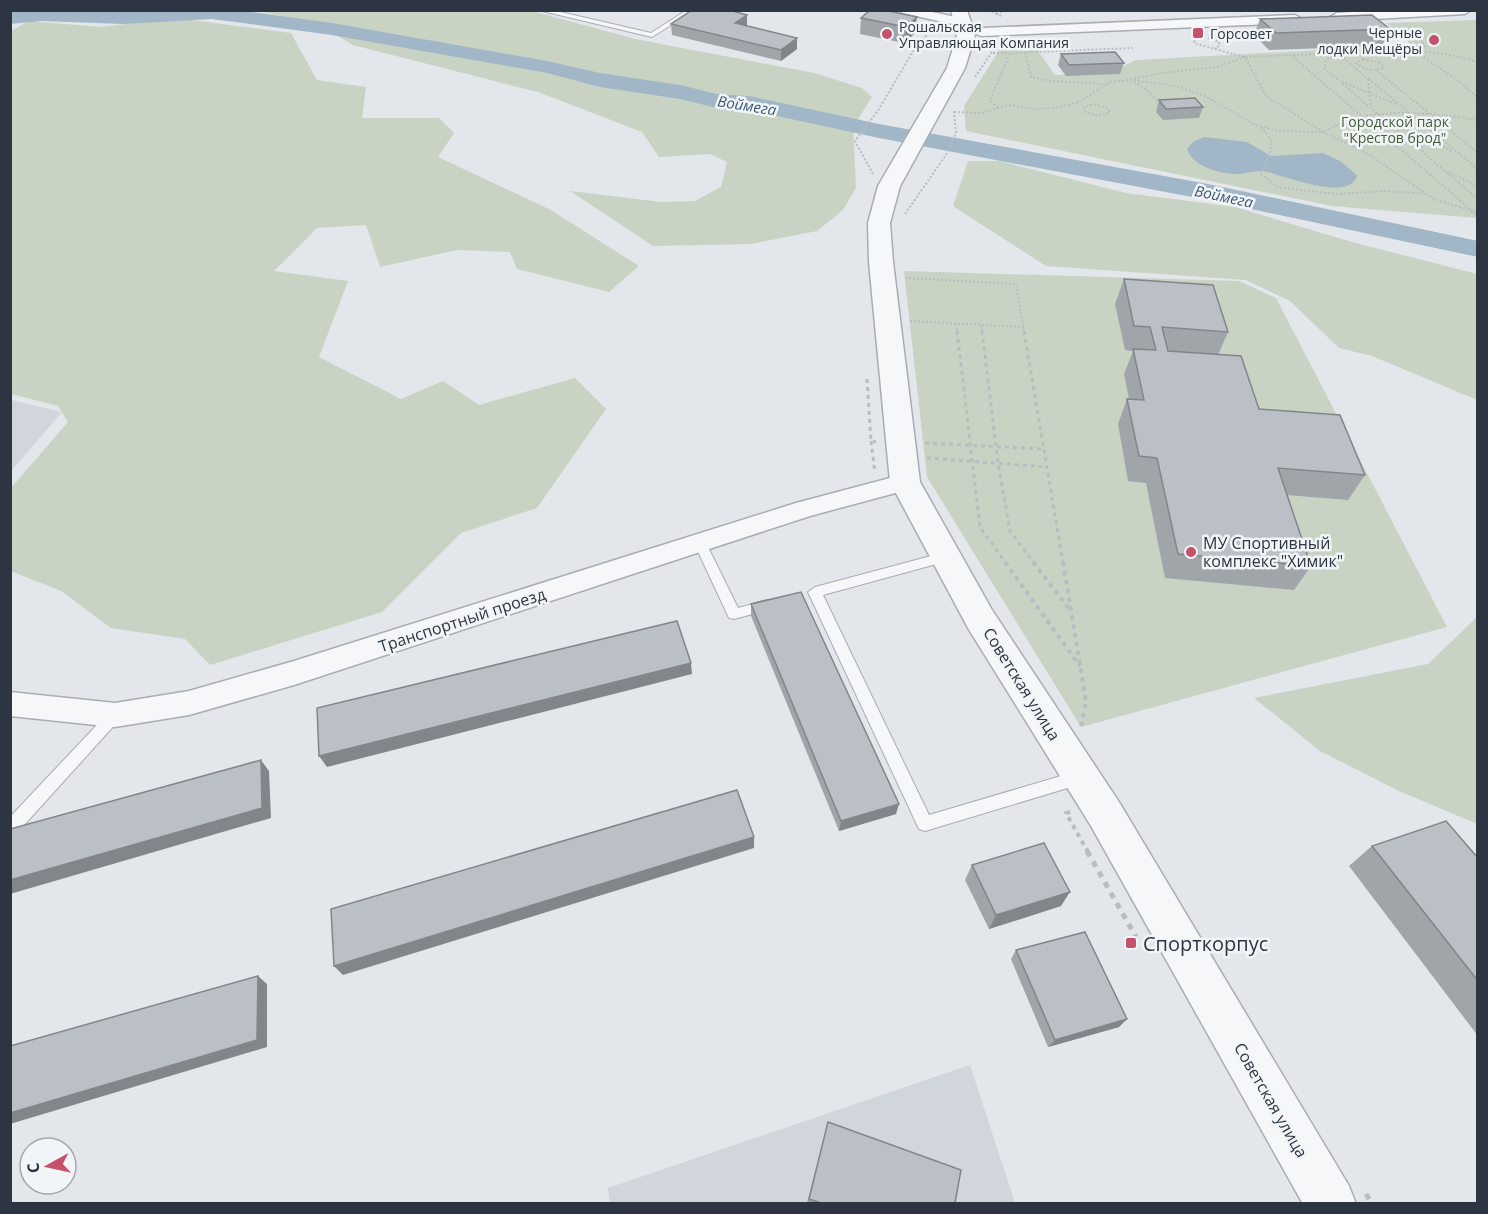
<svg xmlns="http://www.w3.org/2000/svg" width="1488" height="1214" viewBox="0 0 1488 1214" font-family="'Open Sans',sans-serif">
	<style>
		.built { fill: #d1d5dc }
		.green { fill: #c9d3c4 }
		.water { fill: #a1b7c7 }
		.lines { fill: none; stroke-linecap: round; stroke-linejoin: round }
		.river { fill: #a1b7c7; fill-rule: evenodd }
		.service-casing { stroke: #a8adb4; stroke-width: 2 }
		.minor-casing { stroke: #a8adb4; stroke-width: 3 }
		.tertiary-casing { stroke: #a8adb4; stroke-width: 3 }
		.path-far3 { stroke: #b9bdc1; stroke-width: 2; stroke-dasharray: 2 2; stroke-linecap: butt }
		.path-far2 { stroke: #b9bdc1; stroke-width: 3; stroke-dasharray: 4 4; stroke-linecap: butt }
		.path-far1 { stroke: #b9bdc1; stroke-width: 4; stroke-dasharray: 4.5 4.5; stroke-linecap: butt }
		.path { stroke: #b9bdc1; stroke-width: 5; stroke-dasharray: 6 6; stroke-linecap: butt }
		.service { fill: #f5f7f8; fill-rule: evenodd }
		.minor { fill: #f5f7f8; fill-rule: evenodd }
		.tertiary { fill: #f5f7f8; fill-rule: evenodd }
		.wall { fill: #a0a5aa }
		.shaded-wall { fill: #82868b }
		.building { fill: #bac0c6; stroke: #82868b; stroke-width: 1.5 }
		.poi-dot { fill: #c5526d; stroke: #f2f5f7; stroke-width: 2 }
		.labels { text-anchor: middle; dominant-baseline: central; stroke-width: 5; stroke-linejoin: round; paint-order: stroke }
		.far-poi-label { font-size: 14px; fill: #2c3541; stroke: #f2f5f7; text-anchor: start }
		.far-park-label { font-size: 14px; fill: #435c3a; stroke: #f2f5f7 }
		.far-water-label { font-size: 15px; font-style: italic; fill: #395772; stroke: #f2f5f7 }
		.poi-label { font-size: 16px; fill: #2c3541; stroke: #f2f5f7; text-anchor: start }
		.street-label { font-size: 16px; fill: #2c3541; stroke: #f2f5f7 }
		.near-poi-label { font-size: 20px; fill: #2c3541; stroke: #f2f5f7; text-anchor: start }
	</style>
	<rect width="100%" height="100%" fill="#e3e6ea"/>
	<g class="built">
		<polygon points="11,400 62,412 11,471"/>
		<polygon points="970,1065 1015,1203 610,1204 608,1188"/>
	</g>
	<g class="green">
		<polygon points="256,11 532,11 635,39 814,73 862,88 872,97 853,127 856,188 843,210 817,231 751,244 653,246 570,191 661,202 695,201 721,187 727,162 710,154 659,157 642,132 538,92 353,45 314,22"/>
		<polygon points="177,18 291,33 317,80 366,87 362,118 439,118 454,133 438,157 551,210 639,266 609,292 517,269 510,252 457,250 380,267 366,225 317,228 274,271 348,281 319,357 401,399 443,381 479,405 575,378 606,409 537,508 461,533 382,612 210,665 185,639 111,628 61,591 11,571 11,488 68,422 58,406 11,394 11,31 29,21 101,27"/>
		<polygon points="1477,20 1477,218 1332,206 966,131 964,106 1005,41 1031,41 1055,75 1109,73 1136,60 1412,45 1386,23"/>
		<polygon points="968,161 999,161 1126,193 1235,207 1352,242 1477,274 1477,400 1372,356 1339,348 1290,301 1246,280 1046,266 953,206"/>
		<polygon points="904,271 1239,281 1276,298 1447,627 1081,727 927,477"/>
		<polygon points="1477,617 1477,824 1397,790 1320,751 1254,698 1428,664"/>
	</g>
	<path class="water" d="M1204,137L1247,142L1271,156L1323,153L1340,161L1357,175C1351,203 1285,176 1267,172C1258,170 1248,173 1239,174C1220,174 1193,167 1187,149L1193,142Z"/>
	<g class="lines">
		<polygon class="river" points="27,10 237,10 332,23 547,61 600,73 680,85 717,94 749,96 879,124 1208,184 1478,241 1478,257 1208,200 879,138 749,110 717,108 680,99 600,87 547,73 332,35 212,19 124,24 41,21 10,24 10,12"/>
		<defs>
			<g id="service">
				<polygon points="538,10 552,10 651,33 687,10 695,10 652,37"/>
				<polygon points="700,538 706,543 738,608 767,600 772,601 774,605 772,609 734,619 729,618 694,543"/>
				<polygon points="946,552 952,557 951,560 823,595 929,815 1081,770 1086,772 1089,777 1086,782 1081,784 925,831 919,829 808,592 815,587"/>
				<polygon points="115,709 120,711 122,715 120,719 16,834 10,836 10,817 110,711"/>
			</g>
			<g id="minor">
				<path d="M901,10C930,10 957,15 983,28L1295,15L1302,19L1295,23L981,36L957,25L902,13Z"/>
				<polygon points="1381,10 1471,10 1465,14 1337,21 1330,17 1337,13"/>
				<polygon points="905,474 914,476 917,482 914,488 810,516 294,685 189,715 115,727 10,716 10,692 115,703 189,691 294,661 796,503"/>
			</g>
			<polygon id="tertiary" points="951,10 967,10 975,35 965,68 900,186 890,223 893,262 920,482 992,610 1119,802 1349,1186 1356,1204 1303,1204 1091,826 968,628 890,482 869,262 868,223 878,186 947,68 957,35"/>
		</defs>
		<use href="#service" class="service-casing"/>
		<use href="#minor" class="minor-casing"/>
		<use href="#tertiary" class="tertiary-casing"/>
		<g class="path-far3">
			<polyline points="988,10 997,14"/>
			<polyline points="1001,16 997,14 1005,10"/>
			<polyline points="1410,27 1425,46 1414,50 1460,82 1478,98"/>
			<polyline points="1398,30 1417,37"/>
			<polyline points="1381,37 1394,47 1404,47 1408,50"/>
			<polyline points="1198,38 1194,42 1197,44 1244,57"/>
			<polyline points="1208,38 1219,42 1219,46 1214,48"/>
			<polyline points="1025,52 1031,77 1050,81 1105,84"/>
			<polyline points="993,53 1010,53"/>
			<polyline points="1293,57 1478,216"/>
			<path d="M1363,59L1379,62L1384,67C1374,72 1364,70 1356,63Z"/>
			<path d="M1478,62L1446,54L1414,50L1245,57L1266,96L1323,132C1333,128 1342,122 1353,119C1393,108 1438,114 1478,120"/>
			<polyline points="1376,70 1478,153"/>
			<polyline points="975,77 996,46"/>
			<polyline points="1134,79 1161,73 1217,67 1245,57"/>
			<polyline points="1368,79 1371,108"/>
			<polyline points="1134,82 1147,90 1159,103"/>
			<polyline points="1342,82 1396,104"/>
			<polygon points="1094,104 1107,108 1110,112 1099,116 1085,112 1084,107"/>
			<polyline points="998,108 990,100 1010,53 1133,48"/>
			<polyline points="954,112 982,113 1008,105 1038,109 1060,107 1079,102 1110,82 1131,80 1176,86 1203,95 1255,125 1278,131 1323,132 1368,154 1434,199 1478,213"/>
			<polyline points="1415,119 1423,152"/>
			<polyline points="1388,122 1453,151"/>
			<polyline points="1261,127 1271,139 1270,152 1261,174 1278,187 1335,194 1386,191 1425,194"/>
			<polyline points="1474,166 1478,176"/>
			<polyline points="1478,169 1337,53 1326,60 1324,68 1478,199"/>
			<polyline points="1448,172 1478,186"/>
			<polyline points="873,174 855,141 879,109 916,46 931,31"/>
			<polyline points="905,214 946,155 956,133 954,111"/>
			<polyline points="905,278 1016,284 1024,332"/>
			<polyline points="910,321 1024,327"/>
			<polyline points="956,324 957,332"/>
			<polyline points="981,325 982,332"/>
		</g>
		<g class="path-far2">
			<polyline points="957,331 980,527 1006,563"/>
			<polyline points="982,331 998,463 1010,531 1034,563"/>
			<polyline points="1024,331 1063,563"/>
			<polyline points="867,379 871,441 876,442"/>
			<polyline points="871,441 875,473"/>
			<polyline points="925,443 1043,449"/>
			<polyline points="927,458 1047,467"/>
		</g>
		<g class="path-far1">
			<polyline points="1005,562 1080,666"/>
			<polyline points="1033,562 1070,610"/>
			<polyline points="1063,562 1086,701 1081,726"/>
			<polyline points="1070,812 1066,813 1088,852"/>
		</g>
		<g class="path">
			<polyline points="1087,851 1136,937"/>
			<polyline points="1366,1194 1372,1204"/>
		</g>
		<use href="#service" class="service"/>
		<use href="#minor" class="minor"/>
		<use href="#tertiary" class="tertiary"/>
	</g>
	<g class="wall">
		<polygon points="884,10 915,33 904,43 860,34 861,18"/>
		<polygon points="1260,19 1390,29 1382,46 1269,50 1254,35"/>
		<polygon points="671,24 747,25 747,26 797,49 781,61 672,35"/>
		<polygon points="1061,54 1124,63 1120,74 1066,76 1058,65"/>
		<polygon points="1159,100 1203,107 1199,118 1163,120 1156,112"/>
		<polygon points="1124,279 1228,332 1218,355 1259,409 1365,475 1348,500 1287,495 1311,566 1294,590 1165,578 1146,483 1128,481 1118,424 1127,399 1129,399 1124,374 1133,351 1125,350 1115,304"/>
		<polygon points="751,604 896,814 839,831 751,616"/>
		<polygon points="1372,846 1478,858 1478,1036 1349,866"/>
		<polygon points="972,865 1061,906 989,929 965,880"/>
		<polygon points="1016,950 1127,1019 1119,1027 1048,1047 1011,959"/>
		<polygon points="828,1122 955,1203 807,1203"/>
	</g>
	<g class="shaded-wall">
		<polygon points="747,15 747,25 735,34 735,23"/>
		<polygon points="917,17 915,33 904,43 906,27"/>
		<polygon points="797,38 797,49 781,61 781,50"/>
		<polygon points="691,663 692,674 327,767 319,756"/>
		<polygon points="261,760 269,771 271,818 10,894 10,880"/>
		<polygon points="899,804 896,814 839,831 841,821"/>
		<polygon points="754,837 754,848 343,975 334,966"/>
		<polygon points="1070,892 1061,906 989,929 996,915"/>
		<polygon points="258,976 267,984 267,1047 10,1124 10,1113"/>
		<polygon points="1127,1019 1119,1027 1048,1047 1055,1040"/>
	</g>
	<g class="building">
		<polygon points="692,10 729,10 747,15 735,23 797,38 781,50 671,24"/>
		<polygon points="870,10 884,10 917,17 906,27 861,18"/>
		<polygon points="1372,15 1390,29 1276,33 1260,19"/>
		<polygon points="1115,52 1124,63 1069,65 1061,54"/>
		<polygon points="1195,98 1203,107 1166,109 1159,100"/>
		<polygon points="1124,279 1213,285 1228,332 1162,327 1168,351 1241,356 1259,409 1340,415 1365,475 1278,468 1311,566 1178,554 1157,458 1139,456 1127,399 1144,400 1133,349 1156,350 1150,327 1134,326"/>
		<polygon points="801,592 899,804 841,821 751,604"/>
		<polygon points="677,621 691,663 319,756 317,708"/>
		<polygon points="261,760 262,808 10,880 10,829"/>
		<polygon points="737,790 754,837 334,966 331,909"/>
		<polygon points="1446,821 1478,858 1478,981 1372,846"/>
		<polygon points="1044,843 1070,892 996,915 972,865"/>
		<polygon points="1085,932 1127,1019 1055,1040 1016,950"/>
		<polygon points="258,976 257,1040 10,1113 10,1046"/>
		<polygon points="828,1122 961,1170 955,1203 821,1203 809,1199"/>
	</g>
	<g class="poi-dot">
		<rect x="1192" y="27" width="12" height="12" rx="3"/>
		<circle cx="887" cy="34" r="6"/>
		<circle cx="1434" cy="40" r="6"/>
		<circle cx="1191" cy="552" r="6"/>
		<rect x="1125" y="937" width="12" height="12" rx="3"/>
	</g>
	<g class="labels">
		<g class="far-poi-label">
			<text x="899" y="26">Рошальская<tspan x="899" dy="16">Управляющая Компания</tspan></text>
			<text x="1422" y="32" text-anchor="end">Черные<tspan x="1422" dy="16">лодки Мещёры</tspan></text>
			<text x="1210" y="33">Горсовет</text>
		</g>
		<g class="far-park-label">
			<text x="1395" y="121">Городской парк<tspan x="1395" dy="16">"Крестов брод"</tspan></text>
		</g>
		<g class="far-water-label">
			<text transform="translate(747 105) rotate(9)">Воймега</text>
			<text transform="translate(1224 196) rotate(12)">Воймега</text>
		</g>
		<g class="poi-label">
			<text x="1203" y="543">МУ Спортивный<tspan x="1203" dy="18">комплекс "Химик"</tspan></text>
		</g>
		<g class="street-label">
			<text transform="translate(462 620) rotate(-18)">Транспортный проезд</text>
			<text transform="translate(1022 684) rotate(58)">Советская улица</text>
			<text transform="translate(1271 1100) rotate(60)">Советская улица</text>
		</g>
		<g class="near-poi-label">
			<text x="1143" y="943">Спорткорпус</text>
		</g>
	</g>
	<rect width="1488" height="1214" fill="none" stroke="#2c3541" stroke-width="24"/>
	<g transform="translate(48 1166) rotate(262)"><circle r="28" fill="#f2f5f7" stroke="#a3a8ae" stroke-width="1.5"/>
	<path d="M0-4.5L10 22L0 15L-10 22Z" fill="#c5526d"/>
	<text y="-9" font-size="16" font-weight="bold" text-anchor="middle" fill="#2c3541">С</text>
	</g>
</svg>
